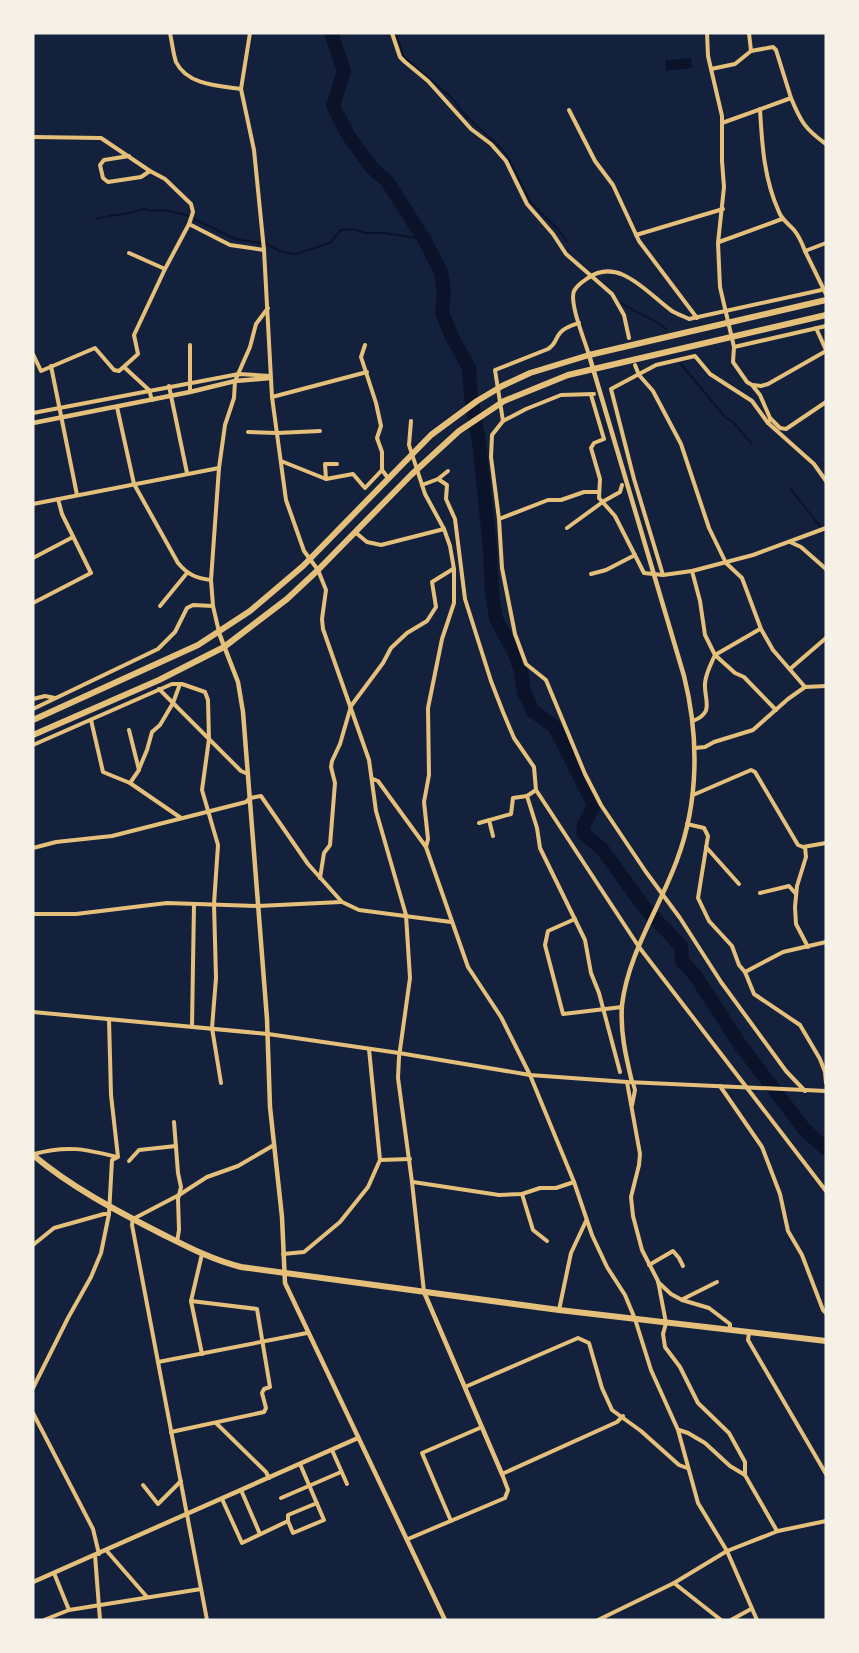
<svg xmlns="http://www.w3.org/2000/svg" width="859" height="1653" viewBox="0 0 859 1653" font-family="'DM Sans',sans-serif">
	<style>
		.water { fill: #0b132b }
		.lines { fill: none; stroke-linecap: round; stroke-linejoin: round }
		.stream { stroke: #0b132b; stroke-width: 2 }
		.river { stroke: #0b132b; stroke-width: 14 }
		.minor { stroke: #e5c07b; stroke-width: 4 }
		.tertiary { stroke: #e5c07b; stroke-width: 4.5 }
		.trunk { stroke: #e5c07b; stroke-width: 6 }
	</style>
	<rect width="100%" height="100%" fill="#14213d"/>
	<polygon class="water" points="691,58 692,68 666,71 665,60"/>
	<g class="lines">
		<g class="stream">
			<polyline points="396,33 404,57 453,99 465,115 501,148 508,157 531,203 559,230 567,242"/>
			<path d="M96,219C112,214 129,215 144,209L150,211L165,210L186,215L235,239L266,244L282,252L295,254L330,243L341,230L353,229L365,233H384L424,239"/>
			<path d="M621,303C633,312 656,319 666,329"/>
			<polyline points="680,363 726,418 733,422 752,444"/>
			<polyline points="790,488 826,534"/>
		</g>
		<polyline class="river" points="331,33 344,71 333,106 348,135 372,168 387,181 424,239 441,272 444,293 442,313 452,337 469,368 471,397 479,442 490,548 492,593 496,619 514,652 521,672 524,692 533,711 555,727 594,805 584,825 583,833 602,849 645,908 681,946 682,961 695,975 739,1043 804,1129 826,1149"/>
		<g class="minor">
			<path d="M170,33C172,42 173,53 176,62C187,85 219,86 241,89"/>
			<polyline points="250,33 241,89 254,150 264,250 272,397 286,500 304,551 318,570 326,590 322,619 323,629 369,760 376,811 406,915 410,978 399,1057 398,1078 412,1182 424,1292"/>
			<polyline points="392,33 400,57 405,62 428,81 471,129 491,144 506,161 527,204 553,234 566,254 612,294 624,315 629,338"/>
			<polyline points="707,33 708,56 722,116 722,161 724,187 718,243 720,287 734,347 733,362 747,382 752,385 760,395 770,418 780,428 786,429 826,402"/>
			<polyline points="751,51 773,47 776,50 791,98"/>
			<polyline points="711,69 735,64 751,51 749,33"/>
			<path d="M760,109C762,145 764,179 779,212C782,220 788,223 794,230C799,236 802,243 805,251L826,243"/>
			<polyline points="569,110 595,161 613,185 639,241 697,318"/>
			<path d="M722,123L791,98C801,122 805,129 826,144"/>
			<polyline points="33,137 101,138 150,171 165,179 191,204 193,212 189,224 165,269 134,335 138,354 119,371 114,370 95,348 41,371 33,354"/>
			<polyline points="129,156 104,160 100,165 103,178 108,182 141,177 150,171"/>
			<polyline points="189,224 230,245 264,250"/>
			<polyline points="636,235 723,209"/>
			<polyline points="719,242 782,219"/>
			<polyline points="805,251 826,294"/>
			<polyline points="129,253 165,269"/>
			<polyline points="816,328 826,350"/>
			<polyline points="190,345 190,392"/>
			<polyline points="365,345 361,357 376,403 381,426 377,438 382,452 382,470"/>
			<polyline points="734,347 826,326"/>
			<path d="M589,355C585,341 569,303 574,291C577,285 582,282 588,278C619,256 648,294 672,311C677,314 683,316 689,319L826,289"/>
			<polyline points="635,365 639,375 653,391 681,444 709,528 726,563 742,578 761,629 773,650 805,687 826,686"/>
			<polyline points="51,366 77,495"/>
			<polyline points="124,367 149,390 152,400"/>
			<polyline points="753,385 761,386 768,384 826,351"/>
			<polyline points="169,386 187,473"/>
			<polyline points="594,394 561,395 526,409 503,421 492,435 491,457 499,519 502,568 515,634 526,664 546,680 585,774 601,805 646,872 680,918 721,982 786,1071 805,1091"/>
			<polyline points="591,395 604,439 594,443 591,448 600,479 599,498 615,516 644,573 663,575 692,571 753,555 826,528"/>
			<polyline points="272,397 367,372"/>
			<path d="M117,407L134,484L178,563C188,575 196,578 211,580"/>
			<polyline points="33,413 239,374 270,376"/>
			<polyline points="411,421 409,445 425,494 444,529 450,546 454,569 454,603 442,639 428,708 429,775 424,802 428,839 426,847"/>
			<path d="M503,421L495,370L548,349C557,343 554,340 560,333C565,327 573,325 579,323"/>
			<polyline points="769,421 768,423 814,464 826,481"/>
			<polyline points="248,432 277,433 320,431"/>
			<polyline points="281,461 326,479 325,464 337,464"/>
			<polyline points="326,479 353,474 365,488 382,470 388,478"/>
			<polyline points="438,479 447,485 446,499 455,519 465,599 491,681 503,712 514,738 534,767 536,790 639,947 826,1191"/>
			<polyline points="422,485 438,479 448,471"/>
			<polyline points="33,504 219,468"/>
			<polyline points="499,519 548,500 561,500 584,492 598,492"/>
			<polyline points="567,528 604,501 620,492 622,485"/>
			<polyline points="355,532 367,542 381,545 444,529"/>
			<polyline points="790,542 801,547 826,569"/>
			<polyline points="33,558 73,537"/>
			<path d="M692,571L700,601L705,635L715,655C711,664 706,673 705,683C704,701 715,712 693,721"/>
			<polyline points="591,574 606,570 635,555"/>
			<polyline points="663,575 634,479 611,389 656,365 695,356 710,374 752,401 768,423"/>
			<polyline points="33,603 91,573 62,514 58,499"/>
			<polyline points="160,606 187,573"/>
			<polyline points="760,629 715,655 735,673 744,677 776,710"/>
			<polyline points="219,632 213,606 211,580 219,468 225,425 234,398 235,381 250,347 256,324 268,308"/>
			<polyline points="790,669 826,638"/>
			<polyline points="180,684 173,703 241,771 248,774"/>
			<polyline points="33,699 45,696 55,698"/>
			<polyline points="33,709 158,649 175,632 187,608 193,605 213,606"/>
			<polyline points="91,720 103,772 130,783 139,770 129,730"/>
			<polyline points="33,745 172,684 182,684 205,692 208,700 209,739 202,790 218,845 214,904 216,978 212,1028 221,1083"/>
			<polyline points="695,748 705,747 714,742 753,730 788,699 805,687"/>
			<polyline points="139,769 147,750 152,732 160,725 173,703 159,689"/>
			<polyline points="373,779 378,781 426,847 468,967 501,1017 530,1075 574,1182 592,1235 607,1267 625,1295 635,1319 651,1370 678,1430 698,1503 727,1551 757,1620"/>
			<polyline points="130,783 181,818"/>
			<polyline points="536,790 527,796 537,828 540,848 585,940 591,973 599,993 620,1072"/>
			<polyline points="693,795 751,770 755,772 798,845 803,847 826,843"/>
			<polyline points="489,820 493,836"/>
			<polyline points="479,823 511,814 513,798 527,796"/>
			<polyline points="687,824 704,828 708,836 698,898 709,921 732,946 739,965 745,972 754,994 800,1025 820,1059 825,1072 826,1083"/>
			<polyline points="706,847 739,884"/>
			<polyline points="805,847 806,857 797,886 795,907 796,924 808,947"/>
			<polyline points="33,848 56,842 112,836 246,802 250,798 261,796 308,864 342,902 359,910 451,922"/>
			<polyline points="320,878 324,853 330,845 335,783 331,767 332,761 340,744 351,706 383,663 391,648 407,633 427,621 436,607 432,582 453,569"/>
			<polyline points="760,893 789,886 796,894"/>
			<polyline points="33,914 76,914 167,903 258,906 341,902"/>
			<polyline points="575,919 548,931 545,945 563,1014 622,1007"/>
			<polyline points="745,972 783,952 826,942"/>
			<polyline points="33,1012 268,1034 399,1053 530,1075 627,1082 826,1091"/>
			<polyline points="192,1026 194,904"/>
			<polyline points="627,1082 640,1154 639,1165 631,1197 633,1216 642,1250 658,1281 666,1323 663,1334 665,1347 680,1367 698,1403 729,1433 745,1462 745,1475"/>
			<polyline points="720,1086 762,1147 780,1194 788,1231 802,1255 823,1310 826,1313"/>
			<polyline points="632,1105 635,1090 633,1083"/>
			<polyline points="174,1122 178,1173 181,1187 178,1199 179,1230 177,1242"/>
			<path d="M34,1154C67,1145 85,1149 117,1157"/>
			<polyline points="380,1160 410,1159"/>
			<polyline points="129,1161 139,1150 176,1146"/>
			<polyline points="413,1182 499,1195 522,1194 540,1188 556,1188 574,1182"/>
			<polyline points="522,1194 533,1230 547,1241"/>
			<polyline points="33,1245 54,1228 104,1214 109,1214"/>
			<polyline points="283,1254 304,1252 340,1222 368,1187 380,1160 369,1049"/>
			<polyline points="649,1265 673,1251 679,1258 683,1266"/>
			<polyline points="658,1282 671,1294 682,1300 709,1308 730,1324 730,1330"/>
			<polyline points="683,1299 717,1282"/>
			<polyline points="559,1310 571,1253 586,1221"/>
			<polyline points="749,1333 748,1340 826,1474"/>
			<polyline points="202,1354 191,1301 202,1254"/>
			<polyline points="158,1362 307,1333"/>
			<polyline points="465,1387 578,1338 589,1343 602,1388 612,1410 641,1431 679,1465 687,1468"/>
			<polyline points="33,1388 68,1318 91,1277 101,1253 109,1214 112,1160 118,1157 111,1095 109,1019"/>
			<polyline points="33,1413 93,1529 99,1554"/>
			<polyline points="216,1423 266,1472 269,1478"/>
			<polyline points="679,1430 688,1433 705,1443 730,1466 745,1475 777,1531"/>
			<polyline points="171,1432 264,1412 266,1408 262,1393 264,1389 270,1387 257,1309 191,1301"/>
			<polyline points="332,1450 347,1484"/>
			<polyline points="300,1464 324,1520 293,1533 288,1521 288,1515 317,1503"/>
			<polyline points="143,1485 158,1504 181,1481"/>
			<polyline points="241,1490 260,1534"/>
			<polyline points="281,1498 341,1472"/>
			<polyline points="222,1499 242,1543 288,1521"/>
			<polyline points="451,1521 422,1453 482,1427"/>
			<polyline points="408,1539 505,1498 508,1490 502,1474 617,1422 623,1416"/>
			<polyline points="106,1550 147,1597"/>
			<polyline points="95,1555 100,1620"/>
			<polyline points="54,1573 69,1610"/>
			<polyline points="674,1583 721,1620"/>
			<polyline points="44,1620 69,1610 201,1589"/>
			<polyline points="207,1620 132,1225 133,1219 179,1195 207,1177 238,1166 274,1145"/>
			<polyline points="598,1620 674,1583 727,1551 778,1531 826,1521"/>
			<polyline points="731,1620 751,1609"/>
		</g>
		<g class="tertiary">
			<path d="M589,355L684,676C699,736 699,801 677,860C659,909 628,954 622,1005C620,1032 626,1057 632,1082"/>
			<polyline points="33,423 190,392 235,381 270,378"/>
			<polyline points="219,633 238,682 243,712 267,1019 270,1107 282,1217 285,1283 445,1620"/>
			<polyline points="424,1292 502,1474"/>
			<polyline points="33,1582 358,1438"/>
		</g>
		<g class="trunk">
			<polyline points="33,720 198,645 250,611 303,566 431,435 477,401 502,386 530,373 589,355 826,300"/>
			<polyline points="33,735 159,680 224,647 287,599 318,570 411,475 459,431 504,401 568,375 826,315"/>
			<path d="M33,1155C71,1187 115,1210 160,1233C186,1246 212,1260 241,1267L559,1310L826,1341"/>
		</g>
	</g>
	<rect width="859" height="1653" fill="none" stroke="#f6f1e7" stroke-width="69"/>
</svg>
